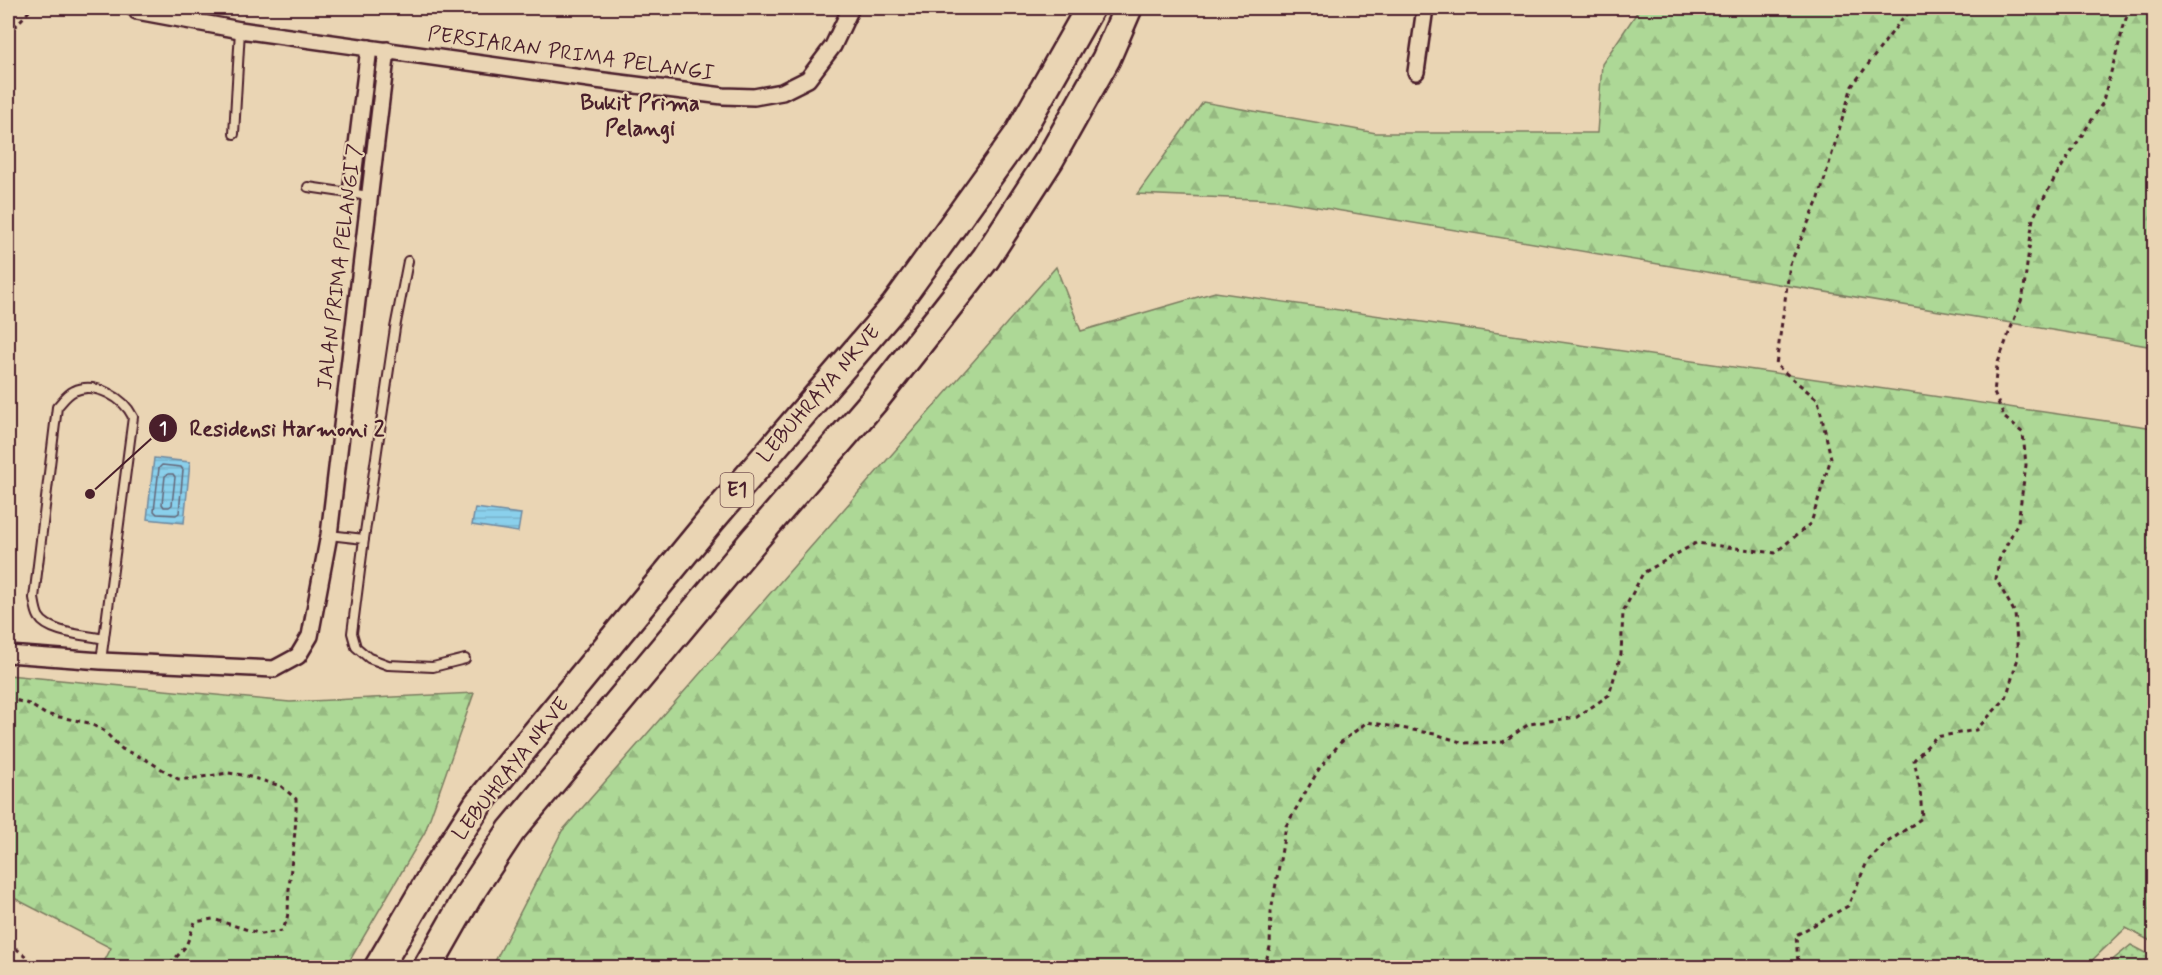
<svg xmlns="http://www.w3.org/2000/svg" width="2162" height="975" viewBox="0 0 2162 975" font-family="Mynerve,sans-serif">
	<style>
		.grass { fill: url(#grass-dots); stroke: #7c7c60; stroke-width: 1.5 }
		.forest { fill: url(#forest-firs); stroke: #7c7c60; stroke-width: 1.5 }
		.water { fill: url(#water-rules); stroke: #70899f; stroke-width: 1.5 }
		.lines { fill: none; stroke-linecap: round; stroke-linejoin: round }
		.shore { stroke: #646678; stroke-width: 1.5 }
		.service-casing { stroke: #4a1f2b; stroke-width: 12 }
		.minor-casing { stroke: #4a1f2b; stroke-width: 20 }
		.motorway-casing { stroke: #4a1f2b; stroke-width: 32 }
		.path { stroke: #4a1f2b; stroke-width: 3; stroke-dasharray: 4.5 4.5; stroke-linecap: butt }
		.service { stroke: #ead5b4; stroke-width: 8 }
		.minor { stroke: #ead5b4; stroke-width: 15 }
		.motorway { stroke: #ead5b4; stroke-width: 27 }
		.labels { text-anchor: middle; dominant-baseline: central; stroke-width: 4.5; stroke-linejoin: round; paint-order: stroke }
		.shield { fill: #ead5b4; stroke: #7a5654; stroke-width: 1.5 }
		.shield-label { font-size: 20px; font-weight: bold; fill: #4a1f2b }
		.street-label { font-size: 21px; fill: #4a1f2b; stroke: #ead5b4 }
		.neighbourhood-label { font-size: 22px; font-weight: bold; fill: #4a1f2b; stroke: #ead5b4 }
		.leader { fill: none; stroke: #4a1f2b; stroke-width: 2 }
		.callout-dot { fill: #4a1f2b; stroke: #ead5b4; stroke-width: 2 }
		.mark-label { font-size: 18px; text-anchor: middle; font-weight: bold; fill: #fff }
		.callout-label { font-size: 22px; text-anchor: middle; font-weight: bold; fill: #4a1f2b; stroke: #ead5b4; stroke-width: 4.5; stroke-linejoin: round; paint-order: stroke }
	</style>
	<defs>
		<pattern id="grass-dots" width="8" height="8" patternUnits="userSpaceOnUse" patternTransform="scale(1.5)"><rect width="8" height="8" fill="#add896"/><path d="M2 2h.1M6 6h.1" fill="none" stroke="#96b981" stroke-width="1.8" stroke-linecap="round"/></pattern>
		<pattern id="forest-firs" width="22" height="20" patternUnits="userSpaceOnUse" patternTransform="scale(1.5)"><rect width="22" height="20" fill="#add896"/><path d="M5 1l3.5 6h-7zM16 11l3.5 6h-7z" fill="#96b981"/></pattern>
		<pattern id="water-rules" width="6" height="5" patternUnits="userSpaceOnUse" patternTransform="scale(1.5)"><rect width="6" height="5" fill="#8ad0ec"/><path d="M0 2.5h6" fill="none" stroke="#79b2cb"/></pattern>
	</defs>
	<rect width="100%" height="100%" fill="#ead5b4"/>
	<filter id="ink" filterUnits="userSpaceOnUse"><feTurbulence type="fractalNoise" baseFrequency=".0167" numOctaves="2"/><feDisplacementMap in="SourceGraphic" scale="12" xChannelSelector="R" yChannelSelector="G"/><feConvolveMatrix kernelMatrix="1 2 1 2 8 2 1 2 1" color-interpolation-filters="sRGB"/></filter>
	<g filter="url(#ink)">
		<polygon class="grass" points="2131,945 2154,957 2154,967 2104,967"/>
		<g class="forest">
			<polygon points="1640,8 2154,8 2154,347 1276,200 1137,194 1203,102 1376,133 1597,133 1602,64"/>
			<polygon points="1056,267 1081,331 1215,292 2154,428 2154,943 2126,928 2084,968 492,967 562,831"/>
			<polygon points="8,675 290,702 474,693 425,832 346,967 101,968 111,948 8,895"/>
		</g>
		<g class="water">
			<polygon points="154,458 190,462 184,523 147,519"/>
			<polygon points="475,508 521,514 518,532 472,525"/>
		</g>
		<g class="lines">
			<g class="shore">
				<polygon points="162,465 181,467 183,470 179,513 176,515 157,514 154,511 159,468"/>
				<polygon points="168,474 173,474 175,477 172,505 169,507 164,507 162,504 165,476"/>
			</g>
			<defs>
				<g id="service">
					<polyline points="125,8 137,11"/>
					<polyline points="234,134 240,30"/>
					<polyline points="308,187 369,196"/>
					<polyline points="329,535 364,539 352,633 356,647 369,658 388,665 433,667 465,659"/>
					<polyline points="364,539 395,328 408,261"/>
					<path d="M101,661L133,417C124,398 95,381 74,391C67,394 62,402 57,407L34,598C35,604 36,612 39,617C48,633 87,635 104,639"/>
				</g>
				<g id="minor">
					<polyline points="138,8 137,11 240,30 596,80 723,96 754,97 782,92 808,79 833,46 851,8"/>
					<polyline points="1416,72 1425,8"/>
					<polyline points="351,193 369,48"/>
					<polyline points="8,654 101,661 274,669 298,656 310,636 329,535 387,50"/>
				</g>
				<g id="motorway">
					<polyline points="378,968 435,871 478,804 712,519 894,307 1018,135 1090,8"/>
					<polyline points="427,968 468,896 511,831 754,540 873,402 986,258 1050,159 1106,59 1128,8"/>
				</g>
			</defs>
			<use href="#service" class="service-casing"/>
			<use href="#minor" class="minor-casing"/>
			<use href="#motorway" class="motorway-casing"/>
			<g class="path">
				<polyline points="8,34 32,8"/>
				<path d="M8,698L29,704L45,714L89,723L104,731L122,749L145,759L178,779H189L228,773L243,775L281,786L296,799C297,830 291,859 289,890C287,909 291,913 282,931L261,934L213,919L195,922L186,946L167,968"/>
				<polyline points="8,944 13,946 40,968"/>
				<polyline points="1264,968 1270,947 1271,912 1286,826 1319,769 1340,743 1367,722 1435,734 1464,743 1503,742 1529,724 1577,717 1609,695 1621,654 1623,612 1643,573 1696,543 1775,553 1811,523 1831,458 1818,400 1776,365 1790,264 1819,198 1852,86 1902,19 1914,8"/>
				<polyline points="1802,968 1798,964 1796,935 1848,906 1867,862 1885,844 1922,818 1920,788 1914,760 1936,737 1976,730 2006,698 2018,658 2015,613 1996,579 1999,560 2018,522 2026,465 2023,433 2005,418 1994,393 1997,365 2023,296 2033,218 2057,174 2102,104 2129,8"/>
				<polyline points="2127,968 2142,962 2148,968"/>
			</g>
			<use href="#service" class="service"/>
			<use href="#minor" class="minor"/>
			<use href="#motorway" class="motorway"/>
		</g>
	</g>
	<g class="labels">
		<rect class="shield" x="720.5" y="473" width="33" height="34" rx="4.5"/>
		<g class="shield-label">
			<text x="737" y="490">E1</text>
		</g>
		<g class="street-label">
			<text transform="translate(571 54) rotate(8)">PERSIARAN PRIMA PELANGI</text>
			<text transform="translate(340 267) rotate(-83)">JALAN PRIMA PELANGI 7</text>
			<text transform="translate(819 394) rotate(-49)">LEBUHRAYA NKVE</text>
			<text transform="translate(511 769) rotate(-52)">LEBUHRAYA NKVE</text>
		</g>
		<g class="neighbourhood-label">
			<text x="640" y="104">Bukit Prima<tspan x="640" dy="25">Pelangi</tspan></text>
		</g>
	</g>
	<path class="leader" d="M90 494L163 428"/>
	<g class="callout-dot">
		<circle cx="90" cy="494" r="6"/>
		<circle cx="163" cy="428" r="15"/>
	</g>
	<g class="mark-label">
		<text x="163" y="434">1</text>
	</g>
	<g class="callout-label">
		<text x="287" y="436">Residensi Harmoni 2</text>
	</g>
	<rect width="2162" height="975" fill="none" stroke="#ead5b4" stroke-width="30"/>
	<rect x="15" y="15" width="2132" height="945" fill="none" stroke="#4a1f2b" stroke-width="2" filter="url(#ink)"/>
</svg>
